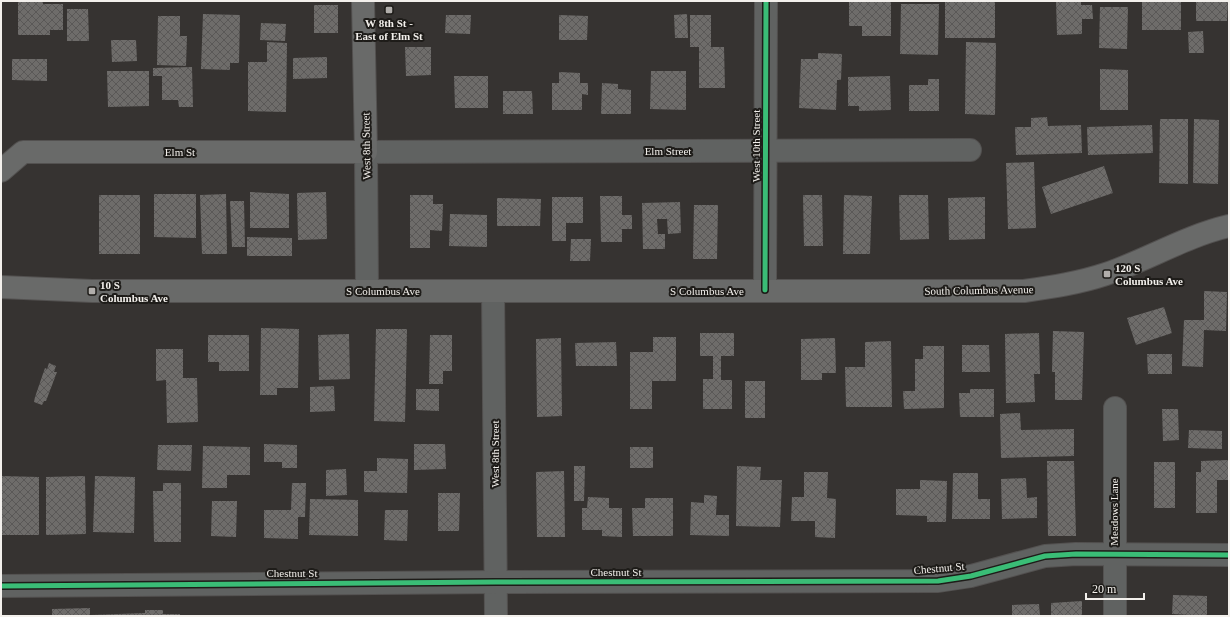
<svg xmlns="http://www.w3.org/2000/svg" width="1230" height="617" viewBox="0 0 1230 617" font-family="Georgia,serif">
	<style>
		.building { fill: url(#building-cross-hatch) }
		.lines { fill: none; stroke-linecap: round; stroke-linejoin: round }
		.minor-casing { stroke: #535150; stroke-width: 24 }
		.major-casing { stroke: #535150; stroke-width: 24 }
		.minor { stroke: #606261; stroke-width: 22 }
		.major { stroke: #696a69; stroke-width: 22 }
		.cycleway-casing { stroke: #1e1c19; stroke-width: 8 }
		.cycleway { stroke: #3abd76; stroke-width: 5 }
		.poi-dot { fill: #b1aeab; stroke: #1e1c19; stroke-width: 1.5 }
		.labels { text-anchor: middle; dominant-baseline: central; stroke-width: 4; stroke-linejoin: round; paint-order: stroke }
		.poi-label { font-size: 11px; font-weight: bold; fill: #f3f0ec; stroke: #1e1c19; text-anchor: start }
		.street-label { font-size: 11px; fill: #f3f0ec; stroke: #1e1c19 }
	</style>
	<defs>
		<pattern id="building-cross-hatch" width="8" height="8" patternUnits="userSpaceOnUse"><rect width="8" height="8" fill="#6e6c6a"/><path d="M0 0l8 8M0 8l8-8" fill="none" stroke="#5a5857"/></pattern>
	</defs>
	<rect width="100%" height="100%" fill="#363331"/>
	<g class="building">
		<polygon points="18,1 43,1 43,4 63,4 63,30 50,30 50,35 18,35"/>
		<polygon points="849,1 891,1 891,36 862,36 862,26 849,26"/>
		<rect x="945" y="1" width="50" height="37"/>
		<polygon points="1056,1 1081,1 1081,5 1092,5 1093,19 1082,19 1082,34 1057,35"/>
		<rect x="1142" y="1" width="39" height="29"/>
		<polygon points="1196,1 1228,1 1227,21 1196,21"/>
		<polygon points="901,4 939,4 938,55 900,54"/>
		<rect x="314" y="5" width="24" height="28"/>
		<polygon points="1100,7 1128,7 1127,49 1099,48"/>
		<polygon points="67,9 88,9 89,41 67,41"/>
		<polygon points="203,14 240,15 239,63 230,63 230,70 201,69"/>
		<polygon points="687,14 688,38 675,38 674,15"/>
		<polygon points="446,15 471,15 470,34 445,33"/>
		<polygon points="559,15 588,16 587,40 559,40"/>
		<polygon points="690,15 711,15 711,47 724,47 725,88 699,88 699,47 690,47"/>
		<polygon points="158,16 180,16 180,36 187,36 186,66 157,65"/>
		<polygon points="261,23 286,24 285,41 260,40"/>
		<polygon points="1203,31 1204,53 1189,53 1188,32"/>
		<polygon points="111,40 136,40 137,61 112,62"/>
		<polygon points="267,42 287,43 286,112 248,111 248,62 267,62"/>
		<polygon points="966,42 996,43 995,115 965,114"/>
		<polygon points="405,47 431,47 431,75 406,76"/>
		<polygon points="818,53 842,54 841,80 837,80 836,110 799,108 801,59 818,59"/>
		<polygon points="327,57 327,78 293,79 293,58"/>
		<polygon points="12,59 47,59 47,81 12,80"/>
		<polygon points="192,67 193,107 179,107 178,100 162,100 162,76 153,76 153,68"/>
		<polygon points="1100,69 1128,70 1128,110 1100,110"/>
		<polygon points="107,71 149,71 149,106 108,107"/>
		<polygon points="651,71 686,71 686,110 650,109"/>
		<polygon points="559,72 580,73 580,83 588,83 588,95 582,94 582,110 552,110 552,83 559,83"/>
		<polygon points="454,76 488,76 488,108 455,108"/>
		<polygon points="890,76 891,110 859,111 859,106 848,106 848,77"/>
		<polygon points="928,79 939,79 939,111 909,111 909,85 928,85"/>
		<polygon points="602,83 618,84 618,89 631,90 631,114 601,114"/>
		<polygon points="503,91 532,91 533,114 503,114"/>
		<polygon points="1047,117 1048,126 1081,125 1082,153 1016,155 1015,127 1031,127 1031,118"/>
		<polygon points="1160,119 1188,119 1188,184 1159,183"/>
		<polygon points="1194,119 1219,120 1218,184 1193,183"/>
		<polygon points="1152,125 1153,153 1088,155 1087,127"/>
		<polygon points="1034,162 1036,228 1008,229 1006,163"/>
		<polygon points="1104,166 1113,193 1051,214 1042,187"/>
		<polygon points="250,192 289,194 289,228 250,228"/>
		<polygon points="326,192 327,239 298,240 297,193"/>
		<polygon points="154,194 196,194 196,238 154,237"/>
		<polygon points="226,194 227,254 202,254 200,195"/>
		<rect x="99" y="195" width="41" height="59"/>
		<polygon points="410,195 433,195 433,204 443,204 442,231 430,230 430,248 410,248"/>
		<polygon points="803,195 822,195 823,246 804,246"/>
		<polygon points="844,195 872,196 870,254 843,254"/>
		<polygon points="899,195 928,195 929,239 900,240"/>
		<polygon points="600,196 622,196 622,215 632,215 632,229 622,229 622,242 601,242"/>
		<polygon points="552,197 583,197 583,223 566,223 566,241 552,241"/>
		<polygon points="985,197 985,239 949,240 948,198"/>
		<polygon points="497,198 541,199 540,226 497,226"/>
		<polygon points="230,201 244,201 245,247 232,247"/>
		<polygon points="680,202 681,233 668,234 667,219 657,219 658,234 665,234 665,249 643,249 642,203"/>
		<polygon points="694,205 718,205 717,259 693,259"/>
		<polygon points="450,214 487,215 487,247 449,246"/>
		<polygon points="247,237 292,238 292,256 247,256"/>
		<polygon points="571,239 591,239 590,261 570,261"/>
		<polygon points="1204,291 1227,292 1226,331 1204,330 1203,367 1182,366 1184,320 1204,320"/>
		<polygon points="1164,307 1172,333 1136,345 1127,318"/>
		<polygon points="261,328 299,329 298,388 277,388 277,395 260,395"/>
		<polygon points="376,329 407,329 405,422 374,421"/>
		<polygon points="1053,331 1084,332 1082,400 1055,400 1055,372 1052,372"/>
		<polygon points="700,333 734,333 734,356 721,356 721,380 732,380 732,409 703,409 703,379 713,379 713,356 700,356"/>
		<polygon points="1039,333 1040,374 1034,374 1035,402 1006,403 1005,334"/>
		<polygon points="349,334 350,379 319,380 318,335"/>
		<polygon points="208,335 249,335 249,371 219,371 219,362 208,362"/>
		<polygon points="430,335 452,335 452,371 443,371 443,384 429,384"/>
		<polygon points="653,337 676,337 676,381 652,381 652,409 630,409 630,352 653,352"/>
		<polygon points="561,338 562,416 537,417 536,339"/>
		<polygon points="835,338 836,373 822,373 822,380 801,380 801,339"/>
		<polygon points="891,341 892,407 846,407 845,367 865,367 865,342"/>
		<polygon points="616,342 617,366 576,366 575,343"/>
		<polygon points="962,345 989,345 990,372 962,372"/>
		<polygon points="923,346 944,346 944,408 904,409 903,391 915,391 915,359 923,359"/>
		<polygon points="156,349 183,349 183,378 197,378 198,422 167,423 166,380 156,381"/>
		<polygon points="1147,354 1172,354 1172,374 1148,374"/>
		<polygon points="49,363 56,366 54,372 57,372 46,401 44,401 42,405 34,402 35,397 45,368 47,369"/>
		<rect x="745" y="381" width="20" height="37"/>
		<polygon points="334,386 335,411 310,412 310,387"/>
		<polygon points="416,389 439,389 439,411 416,410"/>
		<polygon points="970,389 994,389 994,417 960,417 959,393 970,393"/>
		<polygon points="1162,409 1178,409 1179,440 1163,441"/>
		<polygon points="1020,413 1021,430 1074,429 1074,456 1001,458 1000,414"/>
		<polygon points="1189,430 1222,431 1222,449 1188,448"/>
		<polygon points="264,444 297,445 297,468 282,468 282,462 264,462"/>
		<polygon points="414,444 445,444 446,469 414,470"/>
		<polygon points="158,445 192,445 191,471 157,470"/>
		<polygon points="203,446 250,447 250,475 227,475 227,488 202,488"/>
		<rect x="630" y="447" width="23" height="21"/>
		<polygon points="377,458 408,459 407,493 364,492 364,471 377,471"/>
		<polygon points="1229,460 1229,480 1217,480 1217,513 1196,513 1196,472 1201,472 1201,461"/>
		<polygon points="1047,461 1074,461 1076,536 1048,536"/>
		<rect x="1154" y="462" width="21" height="46"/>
		<polygon points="574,466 585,466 584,501 574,501"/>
		<polygon points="737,466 761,467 760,480 782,480 780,527 736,526"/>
		<polygon points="346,469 347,495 326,496 326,470"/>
		<polygon points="564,471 565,537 537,537 536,472"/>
		<polygon points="804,472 828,472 827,498 836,499 835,538 815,537 815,521 791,521 792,497 804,497"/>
		<polygon points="953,473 978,473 978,499 990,499 990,519 952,519"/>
		<polygon points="1,476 39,477 39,535 1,535"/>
		<polygon points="85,476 86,534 46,535 46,477"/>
		<polygon points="95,476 135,477 134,533 93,532"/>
		<polygon points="1026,478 1027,498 1037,497 1037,518 1002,519 1001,479"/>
		<polygon points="920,480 947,481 946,522 927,522 927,516 896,515 896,489 920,489"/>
		<polygon points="163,483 181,483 181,542 154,542 153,491 163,491"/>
		<polygon points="292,483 306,483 305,517 298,517 298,539 264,538 264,510 291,510"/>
		<polygon points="438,493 460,493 459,531 438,531"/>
		<polygon points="704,495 717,496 716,515 729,515 729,536 690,535 691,502 704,503"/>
		<polygon points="588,497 609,498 609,508 622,508 622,537 602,536 602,530 582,530 582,508 587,508"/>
		<polygon points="645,498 673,498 673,536 633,536 632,508 645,508"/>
		<polygon points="310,499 358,500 358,536 309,535"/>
		<polygon points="212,501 237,501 236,537 211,536"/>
		<polygon points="385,510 408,510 407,541 384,540"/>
		<polygon points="1173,595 1207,596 1207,616 1172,614"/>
		<polygon points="1082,601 1082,616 1051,616 1051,603"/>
		<polygon points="1039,604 1040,616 1012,616 1012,605"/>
		<polygon points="90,608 90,615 145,613 145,610 163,610 163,614 180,614 180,616 52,616 52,609"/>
	</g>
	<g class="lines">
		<defs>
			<g id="minor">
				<polyline points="765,290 766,1"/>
				<polyline points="367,291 366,152 970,150"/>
				<polyline points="493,291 496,616"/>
				<polyline points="1,586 496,582 938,581 971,576 1045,556 1076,554 1229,555"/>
				<polyline points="1115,616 1115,408"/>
			</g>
			<g id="major">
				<polyline points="1,171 23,152 366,152 363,1"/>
				<path d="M1,287L92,291H1024C1052,287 1079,283 1106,274C1147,260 1186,236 1229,226"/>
			</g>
		</defs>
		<use href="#minor" class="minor-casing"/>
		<use href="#major" class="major-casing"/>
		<use href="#minor" class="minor"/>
		<use href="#major" class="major"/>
		<defs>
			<g id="cycleway">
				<polyline points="765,290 766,1"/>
				<polyline points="1,586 496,582 938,581 971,576 1045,556 1076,554 1229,555"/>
			</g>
		</defs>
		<use href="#cycleway" class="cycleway-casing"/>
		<use href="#cycleway" class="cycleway"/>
	</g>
	<g class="poi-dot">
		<rect x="385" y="6" width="8" height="8" rx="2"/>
		<rect x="1103" y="270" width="8" height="8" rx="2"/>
		<rect x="88" y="287" width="8" height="8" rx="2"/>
	</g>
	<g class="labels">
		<g class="poi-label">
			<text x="389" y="23" text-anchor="middle">W 8th St -<tspan x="389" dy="13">East of Elm St</tspan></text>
			<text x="1115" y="268">120 S<tspan x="1115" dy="13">Columbus Ave</tspan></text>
			<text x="100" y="285">10 S<tspan x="100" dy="13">Columbus Ave</tspan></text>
		</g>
		<g class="street-label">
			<text transform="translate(366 146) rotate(-91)">West 8th Street</text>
			<text transform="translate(756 146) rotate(-90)">West 10th Street</text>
			<text x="668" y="151">Elm Street</text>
			<text x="180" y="152">Elm St</text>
			<text transform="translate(979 290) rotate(-1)">South Columbus Avenue</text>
			<text x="383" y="291">S Columbus Ave</text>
			<text x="707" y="291">S Columbus Ave</text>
			<text transform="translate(495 454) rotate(-90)">West 8th Street</text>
			<text transform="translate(1114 512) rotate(-90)">Meadows Lane</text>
			<text transform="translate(939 568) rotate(-5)">Chestnut St</text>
			<text x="616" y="572">Chestnut St</text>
			<text x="292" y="573">Chestnut St</text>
		</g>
	</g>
	<rect width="1230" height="617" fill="none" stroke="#f3f0ec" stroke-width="4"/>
	<path d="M1086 593v6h58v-6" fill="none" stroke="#f3f0ec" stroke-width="2"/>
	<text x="1092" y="593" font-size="12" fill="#f3f0ec" stroke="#1e1c19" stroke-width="3" paint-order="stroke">20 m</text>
</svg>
